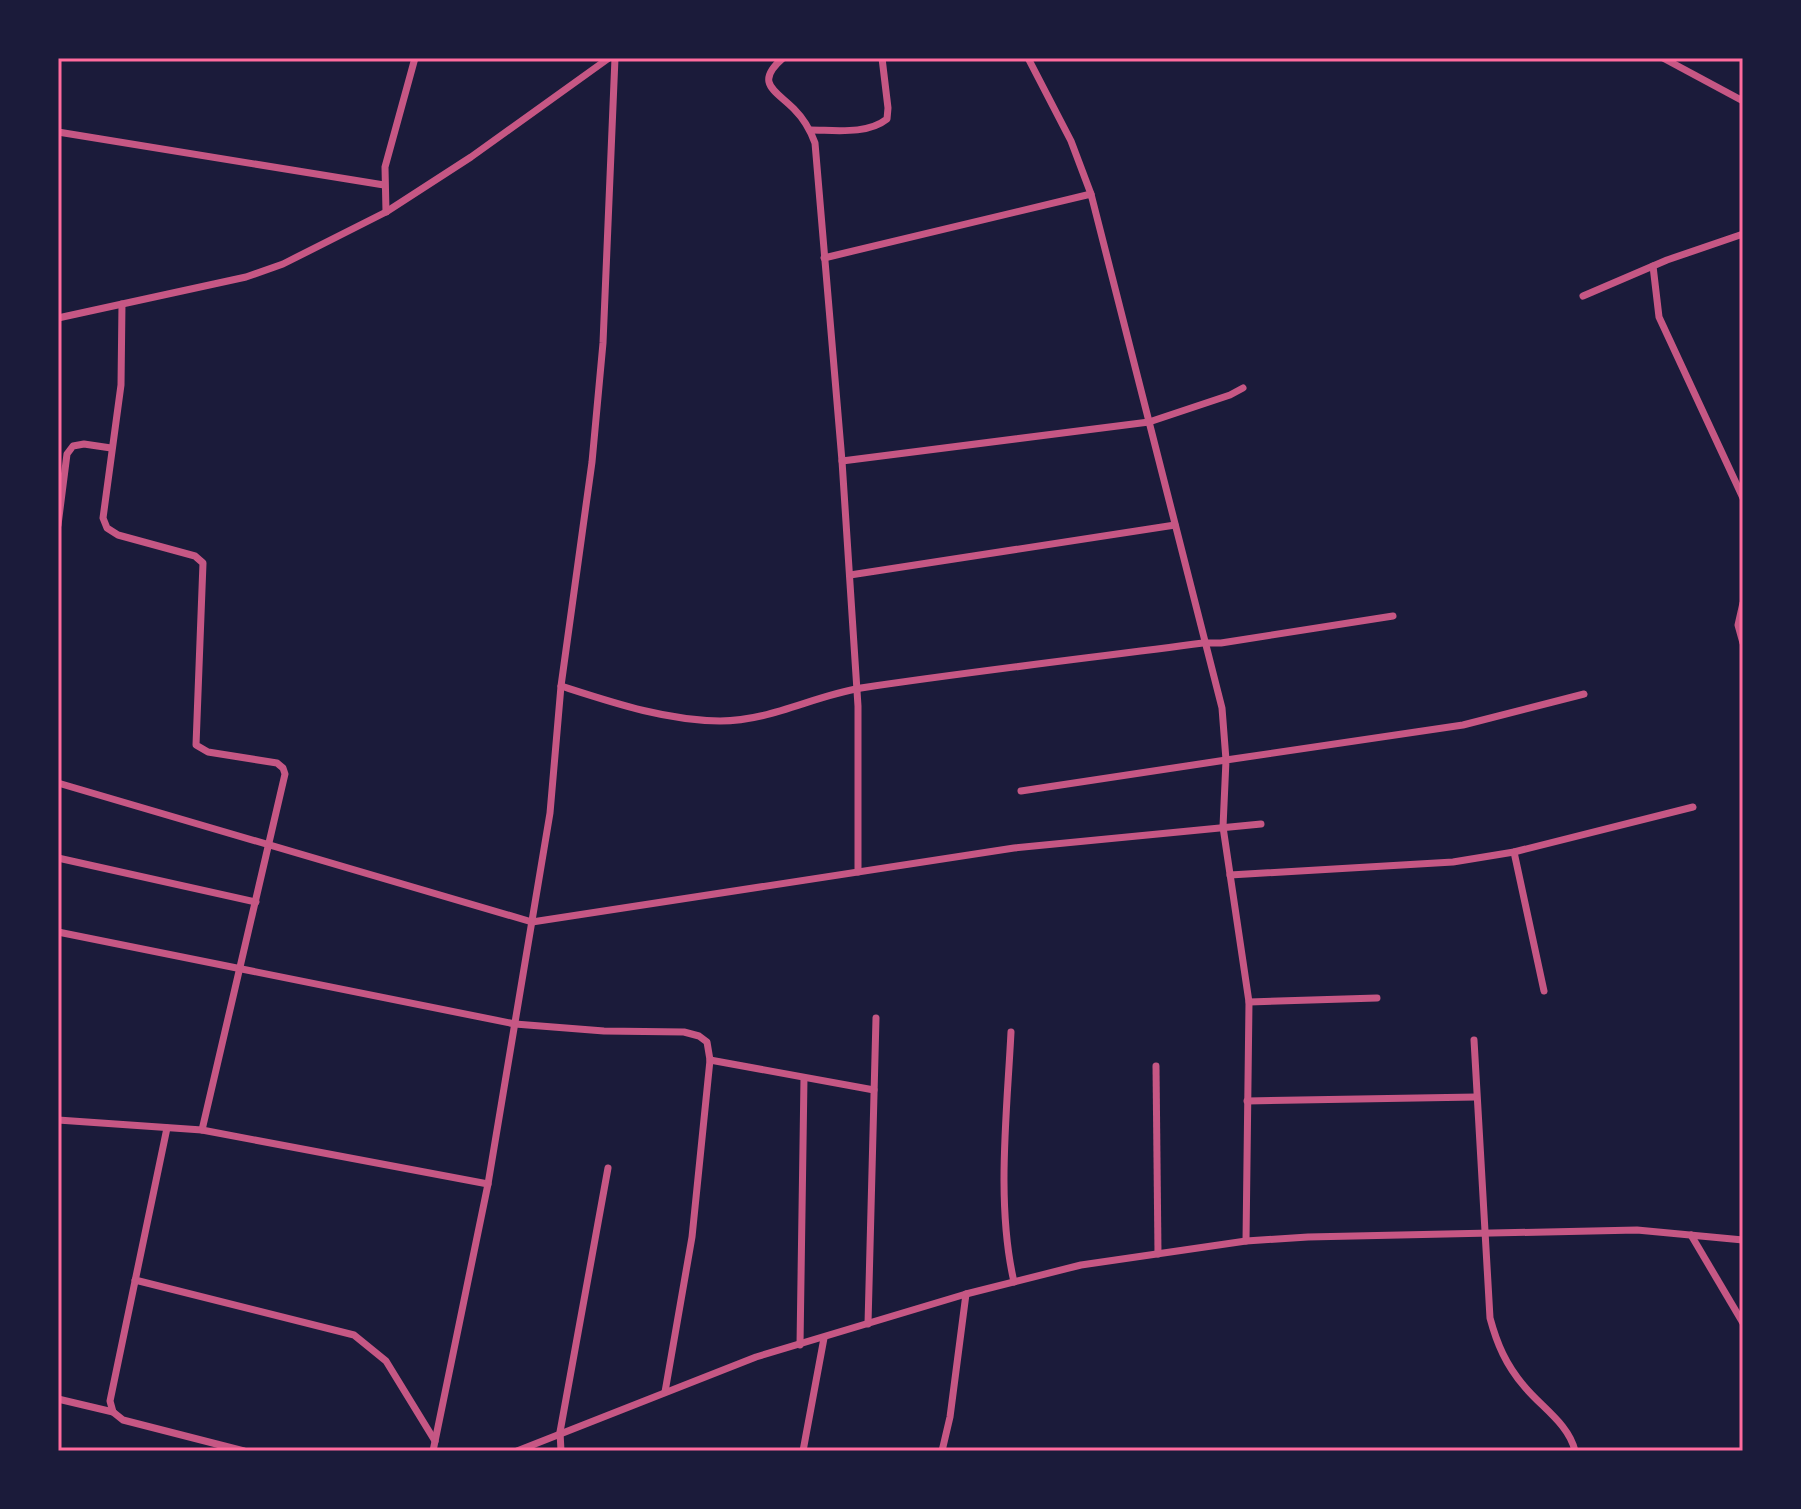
<svg xmlns="http://www.w3.org/2000/svg" width="1801" height="1509" viewBox="0 0 1801 1509" font-family="'Roboto Condensed',sans-serif">
	<style>
		.lines { fill: none; stroke-linecap: round; stroke-linejoin: round }
		.minor { stroke: #c65784; stroke-width: 7 }
		.neatline { fill: none; stroke: #ff6b9d; stroke-width: 3 }
	</style>
	<rect width="100%" height="100%" fill="#1b1b3a"/>
	<g class="lines">
		<g class="minor">
			<path d="M783,58C754,83 775,90 794,109C804,119 810,129 815,143L842,461L858,706V872"/>
			<polyline points="1028,58 1071,141 1091,194"/>
			<polyline points="1663,58 1743,101"/>
			<path d="M810,130C834,130 867,135 887,119L888,108L882,58"/>
			<polyline points="58,132 384,185"/>
			<polyline points="386,212 385,167 415,58"/>
			<polyline points="824,258 1091,194 1222,708 1226,760 1021,791"/>
			<polyline points="1653,266 1659,317 1743,498"/>
			<polyline points="1583,296 1667,260 1743,234"/>
			<polyline points="122,304 121,385 103,518 107,528 118,535 195,556 203,563 196,745 208,752 277,763 283,768 285,774 202,1130"/>
			<polyline points="58,318 246,277 283,264 386,212 471,157 609,58"/>
			<polyline points="842,461 1149,422 1230,395 1243,388"/>
			<polyline points="58,525 67,454 73,446 84,444 111,448"/>
			<polyline points="850,575 1175,525"/>
			<polyline points="1743,603 1738,625 1743,643"/>
			<path d="M561,686C614,703 664,720 720,721C770,721 813,696 861,688C975,671 1089,658 1203,643H1221L1393,616"/>
			<polyline points="58,783 532,922 1014,848 1261,824"/>
			<polyline points="1514,852 1544,991"/>
			<polyline points="58,858 256,902"/>
			<polyline points="1230,875 1453,862 1514,852 1693,807"/>
			<polyline points="58,932 515,1024 604,1031 684,1032 699,1036 707,1042 710,1060 692,1237 665,1392"/>
			<polyline points="1249,1002 1377,998"/>
			<path d="M1011,1032C1007,1112 996,1204 1014,1282"/>
			<path d="M1474,1040L1490,1318C1497,1344 1506,1365 1524,1386C1541,1407 1569,1424 1575,1451"/>
			<polyline points="710,1060 874,1090"/>
			<polyline points="1156,1066 1158,1254"/>
			<polyline points="1247,1101 1476,1097"/>
			<polyline points="58,1120 202,1130 488,1184"/>
			<polyline points="167,1128 110,1401 113,1412 123,1420 244,1451"/>
			<polyline points="1691,1235 1743,1323"/>
			<polyline points="1246,1241 1249,1002 1223,827 1226,760 1463,725 1584,694"/>
			<polyline points="135,1280 354,1335 386,1361 435,1441"/>
			<polyline points="868,1324 876,1018"/>
			<polyline points="800,1345 804,1078"/>
			<polyline points="58,1399 113,1412"/>
			<polyline points="433,1451 488,1184 550,813 561,686 592,462 603,343 615,58"/>
			<polyline points="517,1451 756,1357 966,1294 1081,1265 1246,1241 1308,1237 1637,1230 1743,1240"/>
			<polyline points="561,1451 560,1432 608,1168"/>
			<polyline points="803,1451 824,1338"/>
			<polyline points="942,1451 950,1417 966,1294"/>
		</g>
	</g>
	<rect width="1801" height="1509" fill="none" stroke="#1b1b3a" stroke-width="120"/>
	<rect x="60" y="60" width="1681" height="1389" class="neatline"/>
</svg>
